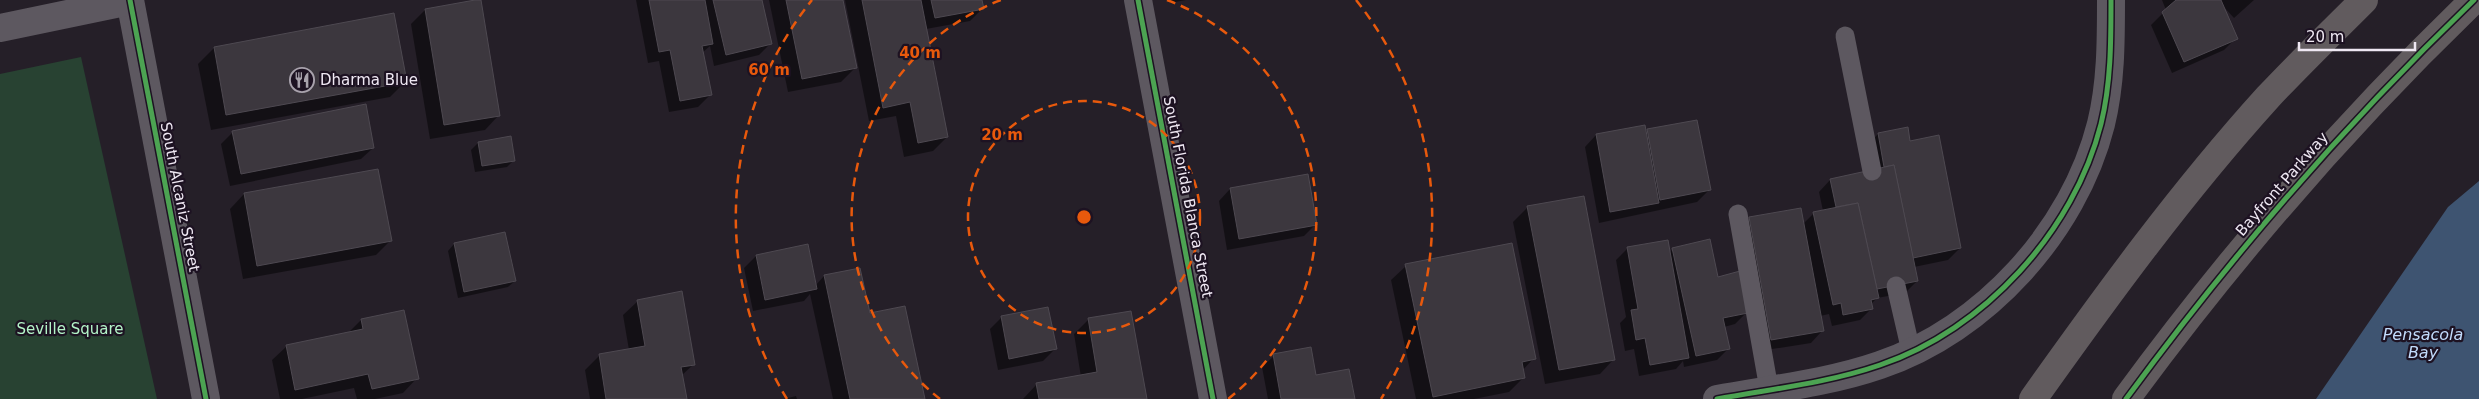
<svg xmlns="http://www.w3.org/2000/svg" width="2479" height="399" viewBox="0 0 2479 399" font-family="'DejaVu Sans',sans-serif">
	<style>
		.green { fill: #284232 }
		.water { fill: #3e5471 }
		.shadow { fill: #0007 }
		.building { fill: #3c373e; stroke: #4e4951 }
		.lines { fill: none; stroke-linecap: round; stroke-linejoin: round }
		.service { stroke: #5d5860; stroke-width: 19 }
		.minor { stroke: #5d5860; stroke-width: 28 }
		.tertiary { stroke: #5d5860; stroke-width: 28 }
		.secondary { stroke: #615b5e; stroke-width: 28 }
		.cycleway-casing { stroke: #1d1222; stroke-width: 8 }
		.cycleway { stroke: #4ca352; stroke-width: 5 }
		.ring { fill: none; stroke: #e8590c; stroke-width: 2.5; stroke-dasharray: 9 6 }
		.labels { text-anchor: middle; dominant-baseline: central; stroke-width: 4.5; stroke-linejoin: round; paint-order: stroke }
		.poi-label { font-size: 15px; fill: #efe8f3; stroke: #1d1222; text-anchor: start }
		.street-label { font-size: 15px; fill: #efe8f3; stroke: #1d1222 }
		.park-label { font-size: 15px; fill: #b3f4c8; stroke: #1d1222 }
		.water-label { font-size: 16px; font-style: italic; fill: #c2dbfc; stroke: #1d1222 }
		.centre { fill: #e8590c; stroke: #1d1222; stroke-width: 2.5 }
		.ring-label { font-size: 15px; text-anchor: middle; font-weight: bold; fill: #e8590c; stroke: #1d1222; stroke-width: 4.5; stroke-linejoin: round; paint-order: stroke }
	</style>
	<rect width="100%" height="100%" fill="#251f28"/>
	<polygon class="green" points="81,57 157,399 0,399 0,74"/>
	<polygon class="water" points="2479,181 2479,399 2316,399 2448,207"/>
	<g class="shadow">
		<polygon points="636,0 761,0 770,44 759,55 714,66 710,46 702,53 710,95 698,107 669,112 659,61 648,63"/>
		<polygon points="769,0 842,0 856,67 841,82 788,92"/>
		<polygon points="845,0 981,0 982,9 970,21 926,29 947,137 933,151 904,157 896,116 869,121"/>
		<polygon points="1170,0 1186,0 1170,3"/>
		<polygon points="2162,0 2254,0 2234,18 2222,5 2236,38 2224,50 2172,73 2151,25 2166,10"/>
		<polygon points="425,10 499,115 485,130 430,139 411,24"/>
		<polygon points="393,15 406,81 390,97 211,130 198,64 214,48"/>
		<polygon points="1696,121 1709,190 1697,202 1599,223 1585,147 1596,135 1645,131"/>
		<polygon points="233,132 373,148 361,159 230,186 221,144"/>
		<polygon points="1878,134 1909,142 1960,248 1948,260 1914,267 1917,281 1905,293 1877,298 1871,304 1872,308 1860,320 1832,326 1829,314 1820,316 1822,331 1811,343 1760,351 1738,230 1750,219 1803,224 1814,213 1823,211 1819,192 1830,180 1871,171 1867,146"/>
		<polygon points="478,143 514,160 507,167 475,172 471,150"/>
		<polygon points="1230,189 1316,224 1304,236 1227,250 1219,201"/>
		<polygon points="244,194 390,241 376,255 243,279 230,209"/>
		<polygon points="1528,207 1614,359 1600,374 1545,384 1513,222"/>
		<polygon points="454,244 515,281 508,287 458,298 448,251"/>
		<polygon points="1628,248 1669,253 1673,249 1717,278 1747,312 1735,324 1724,327 1729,348 1717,360 1684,367 1683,361 1676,369 1639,376 1634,349 1625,351 1620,323 1626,317 1616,260"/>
		<polygon points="756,256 815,286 824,276 859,269 869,314 924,399 833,399 810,294 804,301 753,311 744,268"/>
		<polygon points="1406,266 1534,358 1522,371 1524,377 1509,392 1474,399 1416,399 1391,280"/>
		<polygon points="638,301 694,364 681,376 685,399 590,399 585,370 599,356 629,350 623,315"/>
		<polygon points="1001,318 1055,349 1043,361 998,370 990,329"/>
		<polygon points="361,320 417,378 403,393 375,399 357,399 354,388 302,399 280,399 272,360 287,346 348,333"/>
		<polygon points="1088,320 1146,399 1023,399 1037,384 1081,377 1074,334"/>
		<polygon points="1274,356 1315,376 1353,399 1268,399 1262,367"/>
		<polygon points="796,396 797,399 784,399"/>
	</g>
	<g class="building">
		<polygon points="475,0 481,0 500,116 444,125 425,9"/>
		<polygon points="649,0 705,0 713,44 702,46 712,95 680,101 670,50 659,52"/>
		<polygon points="713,0 762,0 772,44 726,55"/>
		<polygon points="786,0 843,0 857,68 802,79"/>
		<polygon points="862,0 921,0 948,137 918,143 910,102 883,108"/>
		<polygon points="931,0 982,0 984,9 935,18"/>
		<polygon points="2176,0 2221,0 2238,39 2184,62 2162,12"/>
		<polygon points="394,13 407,82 226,115 214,47"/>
		<polygon points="366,104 374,148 241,174 232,131"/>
		<polygon points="1697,120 1711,190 1660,200 1647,129"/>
		<polygon points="1645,125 1659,203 1610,212 1596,134"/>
		<polygon points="1908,127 1910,141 1939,135 1961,248 1913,258 1894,165 1884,167 1878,133"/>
		<polygon points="511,136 515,161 482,166 478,142"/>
		<polygon points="1894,165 1918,281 1877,289 1858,203 1836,207 1830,179"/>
		<polygon points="378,169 392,241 257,266 244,193"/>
		<polygon points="1308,174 1317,225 1239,239 1230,188"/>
		<polygon points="1584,196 1615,360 1559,370 1527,206"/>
		<polygon points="1858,203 1879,298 1871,300 1873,309 1843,315 1841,303 1833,305 1813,212"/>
		<polygon points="1801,208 1824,331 1771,340 1749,217"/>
		<polygon points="505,232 516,281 464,292 454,243"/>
		<polygon points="1710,239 1718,277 1740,271 1748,313 1723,318 1730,349 1696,356 1672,248"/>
		<polygon points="1668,240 1689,358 1650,365 1645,338 1636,340 1631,310 1638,309 1627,247"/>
		<polygon points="1512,243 1536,359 1522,362 1525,378 1433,397 1405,264"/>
		<polygon points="808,244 817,289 765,300 756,255"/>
		<polygon points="860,268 870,313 905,306 925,399 850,399 824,275"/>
		<polygon points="682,291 695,365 681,367 687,399 606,399 599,354 645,346 637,300"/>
		<polygon points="1048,307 1057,349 1009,359 1001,316"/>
		<polygon points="404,310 419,379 372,389 368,374 295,390 286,345 363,329 361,319"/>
		<polygon points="1131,311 1147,399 1039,399 1036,383 1097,372 1088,318"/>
		<polygon points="1311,347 1316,375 1349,369 1355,399 1281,399 1273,354"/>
	</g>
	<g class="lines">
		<g class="service">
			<polyline points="1845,36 1872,171"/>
			<polyline points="1738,214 1769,389"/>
			<polyline points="1896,286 1911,351"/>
		</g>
		<g class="minor">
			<polyline points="1138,0 1213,399"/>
			<path d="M1717,399C1771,389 1828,383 1880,365C1984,330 2074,231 2101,124C2111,83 2111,42 2111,0"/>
		</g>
		<g class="tertiary">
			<polyline points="130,0 206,399"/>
			<polyline points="0,28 130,1"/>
		</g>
		<g class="secondary">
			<path d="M2033,399C2107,295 2182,192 2268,97C2299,64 2332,32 2364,0"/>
			<path d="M2126,399C2231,256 2346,123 2474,0"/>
		</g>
		<defs>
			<g id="cycleway">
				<polyline points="130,0 206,399"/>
				<polyline points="1138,0 1213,399"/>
				<path d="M1717,399C1771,389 1828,383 1880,365C1984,330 2074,231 2101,124C2111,83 2111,42 2111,0"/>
				<path d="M2126,399C2231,256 2346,123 2474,0"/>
			</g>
		</defs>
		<use href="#cycleway" class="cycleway-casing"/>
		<use href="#cycleway" class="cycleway"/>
	</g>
	<g class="ring">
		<circle cx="1084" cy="217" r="116"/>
		<path d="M940 399A232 232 0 0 1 1001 0M1167 0A232 232 0 0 1 1228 399"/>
		<path d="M787 399A348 348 0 0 1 812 0M1356 0A348 348 0 0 1 1381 399"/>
	</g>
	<defs>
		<symbol id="restaurant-ring" viewBox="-11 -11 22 22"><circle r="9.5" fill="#1d1222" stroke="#a8a2ac" stroke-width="1.5"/><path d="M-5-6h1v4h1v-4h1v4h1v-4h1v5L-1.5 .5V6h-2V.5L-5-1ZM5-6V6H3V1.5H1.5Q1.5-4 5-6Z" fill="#a8a2ac"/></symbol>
	</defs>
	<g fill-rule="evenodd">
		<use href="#restaurant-ring" x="288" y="66" width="28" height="28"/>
	</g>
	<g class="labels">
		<g class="poi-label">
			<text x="320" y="80">Dharma Blue</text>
		</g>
		<g class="street-label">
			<text transform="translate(2282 184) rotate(-49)">Bayfront Parkway</text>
			<text transform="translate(180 197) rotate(79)">South Alcaniz Street</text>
			<text transform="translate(1188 197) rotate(79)">South Florida Blanca Street</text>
		</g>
		<g class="park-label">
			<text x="70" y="329">Seville Square</text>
		</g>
		<g class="water-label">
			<text x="2423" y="334">Pensacola<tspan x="2423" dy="18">Bay</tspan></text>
		</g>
	</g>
	<circle cx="1084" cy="217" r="8" class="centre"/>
	<g class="ring-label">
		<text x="920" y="58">40 m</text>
		<text x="769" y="75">60 m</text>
		<text x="1002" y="140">20 m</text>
	</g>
	<path d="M2299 42v8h116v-8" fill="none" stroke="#efe8f3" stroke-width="2.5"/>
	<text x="2306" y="42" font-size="15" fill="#efe8f3" stroke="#1d1222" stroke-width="4" paint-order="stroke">20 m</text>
</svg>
